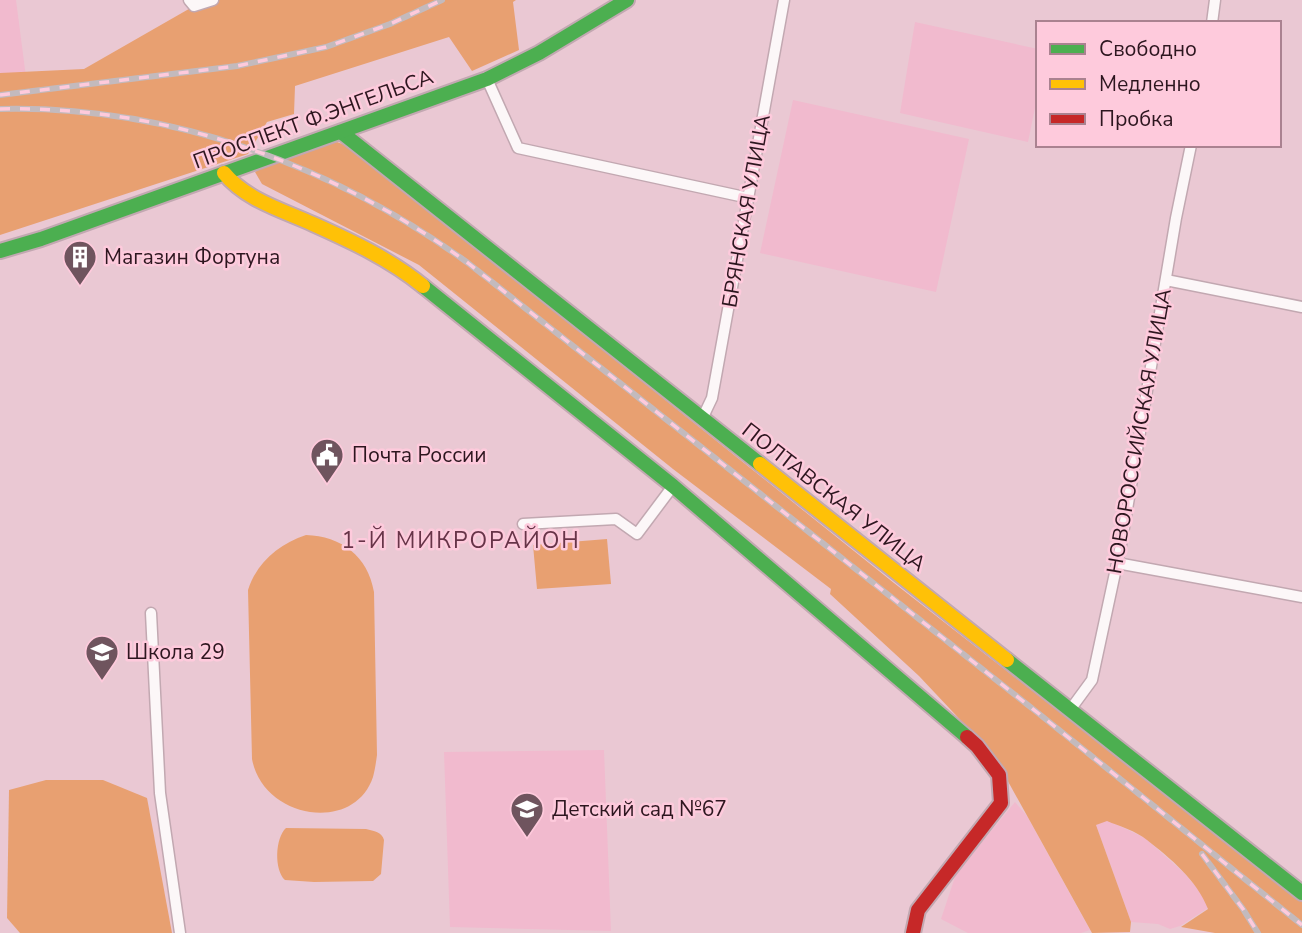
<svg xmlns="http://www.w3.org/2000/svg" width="1302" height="933" viewBox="0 0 1302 933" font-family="'Nunito Sans',sans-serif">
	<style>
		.built { fill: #f1bace }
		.green { fill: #e8a071 }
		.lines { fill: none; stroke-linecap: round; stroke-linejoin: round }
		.street-casing { stroke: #c2a8b1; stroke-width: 13 }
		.fast-casing { stroke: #c2a8b1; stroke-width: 18 }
		.slow-casing { stroke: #c2a8b1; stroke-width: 18 }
		.jam-casing { stroke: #c2a8b1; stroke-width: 18 }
		.street { stroke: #fcf7f8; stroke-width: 10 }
		.fast { stroke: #4caf50; stroke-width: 14 }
		.slow { stroke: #ffc107; stroke-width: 14 }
		.jam { stroke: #c62828; stroke-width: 14 }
		.rail-casing { stroke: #c3babd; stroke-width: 6 }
		.rail { stroke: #fecadc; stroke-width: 3.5; stroke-dasharray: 10; stroke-linecap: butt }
		.labels { text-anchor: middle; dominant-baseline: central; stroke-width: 5; stroke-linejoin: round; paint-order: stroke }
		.street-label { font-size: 21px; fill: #2d161f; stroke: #fecadc }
		.poi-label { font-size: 21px; fill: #2d161f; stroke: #fecadc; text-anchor: start }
		.neighbourhood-label { font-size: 23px; letter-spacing: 2px; fill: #673448; stroke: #fecadc }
	</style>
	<rect width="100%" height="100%" fill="#eac8d3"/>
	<g class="built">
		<polygon points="0,0 16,0 26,77 0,78"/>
		<polygon points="915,22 1038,49 1038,93 1028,142 900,113"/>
		<polygon points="793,100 969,139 936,292 760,253"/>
		<polygon points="604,750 611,931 450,927 444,752"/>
		<polygon points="1015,802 1027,816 1090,930 1081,933 968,933 941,919 956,874"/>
		<polygon points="1107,820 1145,838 1184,873 1202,894 1208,908 1180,926 1170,929 1158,924 1131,922 1096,825"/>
	</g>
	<g class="green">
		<polygon points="212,0 516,0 513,2 519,50 472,71 449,37 295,86 294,114 267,122 248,154 0,235 0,73 84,69 194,6"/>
		<path d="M337,142L348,146L894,583L1302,901V933H1215L1181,927L1208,909C1197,880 1170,858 1147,840C1136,831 1119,826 1107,821L1096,825L1131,922L1130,932L1092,933L1005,776L983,744L919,676L830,594L831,589L673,469L419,265L262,184L255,172C280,156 308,148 337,142Z"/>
		<path d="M306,535C341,536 368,556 374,592L377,755C376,762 375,770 373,777C354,834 263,819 252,759L248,590C257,562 279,544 306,535Z"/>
		<polygon points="607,539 611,584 537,589 533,545"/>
		<polygon points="46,780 103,780 147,798 172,933 20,933 7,918 9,790"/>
		<path d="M286,828L366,829C374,831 382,832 384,840L381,874L373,881L314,882L285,880C274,870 275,838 286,828Z"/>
	</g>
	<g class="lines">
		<defs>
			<g id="street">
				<polyline points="189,0 194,6 213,0"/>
				<polyline points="1212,23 1215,0"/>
				<polyline points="487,79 518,148 749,198"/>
				<polyline points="1166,280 1302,307"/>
				<polyline points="702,419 712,398 784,0"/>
				<polyline points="523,524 616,519 637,534 673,486"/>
				<polyline points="1117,563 1302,597"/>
				<polyline points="151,613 160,793 180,933"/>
				<polyline points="1070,710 1092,680 1121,545 1176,218 1191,145"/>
			</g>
			<g id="fast">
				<polyline points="341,132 760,464"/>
				<polyline points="0,251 41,239 487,79 539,53 627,0"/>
				<polyline points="423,286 673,486 967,737"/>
				<polyline points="1007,660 1302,893"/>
			</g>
			<g id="slow">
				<path d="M224,173C246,200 282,210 313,224C351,241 390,259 423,286"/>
				<polyline points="760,464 1007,660"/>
			</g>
			<polyline id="jam" points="913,933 918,910 1001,803 999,775 977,746 967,737"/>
		</defs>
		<use href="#street" class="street-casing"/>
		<use href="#fast" class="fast-casing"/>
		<use href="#slow" class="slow-casing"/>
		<use href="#jam" class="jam-casing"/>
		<use href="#street" class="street"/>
		<use href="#fast" class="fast"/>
		<use href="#slow" class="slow"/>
		<use href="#jam" class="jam"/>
		<defs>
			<g id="rail">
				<polyline points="0,95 237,66 326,47 390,24 442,0"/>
				<path d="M0,109C168,105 333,165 468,263L1038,713L1302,925"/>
				<polyline points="1202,854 1243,909 1258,933"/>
			</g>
		</defs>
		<use href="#rail" class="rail-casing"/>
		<use href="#rail" class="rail"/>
	</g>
	<defs>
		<symbol id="building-pin" viewBox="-11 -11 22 30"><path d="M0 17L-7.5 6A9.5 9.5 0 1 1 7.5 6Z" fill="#6f545e" stroke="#fecadc"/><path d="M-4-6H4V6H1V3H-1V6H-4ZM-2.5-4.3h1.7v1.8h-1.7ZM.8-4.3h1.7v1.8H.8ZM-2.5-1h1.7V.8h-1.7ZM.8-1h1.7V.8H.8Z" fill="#fff"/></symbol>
		<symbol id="civic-pin" viewBox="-11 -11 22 30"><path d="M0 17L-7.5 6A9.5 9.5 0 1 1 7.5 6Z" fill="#6f545e" stroke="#fecadc"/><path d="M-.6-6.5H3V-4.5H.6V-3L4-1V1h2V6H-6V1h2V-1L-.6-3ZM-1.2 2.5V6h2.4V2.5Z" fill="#fff"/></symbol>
		<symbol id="university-pin" viewBox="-11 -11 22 30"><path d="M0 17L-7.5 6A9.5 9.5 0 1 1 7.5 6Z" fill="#6f545e" stroke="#fecadc"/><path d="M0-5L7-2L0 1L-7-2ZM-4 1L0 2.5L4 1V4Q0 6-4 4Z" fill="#fff"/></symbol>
		<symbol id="school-pin" viewBox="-11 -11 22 30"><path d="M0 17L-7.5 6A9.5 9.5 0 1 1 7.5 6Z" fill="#6f545e" stroke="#fecadc"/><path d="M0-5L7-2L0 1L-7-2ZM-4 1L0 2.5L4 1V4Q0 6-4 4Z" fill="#fff"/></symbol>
	</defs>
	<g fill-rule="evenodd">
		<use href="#building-pin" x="61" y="238" width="38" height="52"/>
		<use href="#civic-pin" x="308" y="436" width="38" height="52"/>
		<use href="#university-pin" x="83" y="633" width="38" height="52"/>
		<use href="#school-pin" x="508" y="790" width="38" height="52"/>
	</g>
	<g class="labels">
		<g class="street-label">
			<text transform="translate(313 119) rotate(-20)">ПРОСПЕКТ Ф.ЭНГЕЛЬСА</text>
			<text transform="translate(746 211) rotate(-80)">БРЯНСКАЯ УЛИЦА</text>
			<text transform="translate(1139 431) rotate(-80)">НОВОРОССИЙСКАЯ УЛИЦА</text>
			<text transform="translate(834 497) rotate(38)">ПОЛТАВСКАЯ УЛИЦА</text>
		</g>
		<g class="poi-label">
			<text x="104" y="257">Магазин Фортуна</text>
			<text x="352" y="455">Почта России</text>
			<text x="126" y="652">Школа 29</text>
			<text x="552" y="809">Детский сад №67</text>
		</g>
		<g class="neighbourhood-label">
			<text x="461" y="540">1-Й МИКРОРАЙОН</text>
		</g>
	</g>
	<rect x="1036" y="21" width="245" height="126" fill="#fecadc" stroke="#aa8290" stroke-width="2"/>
	<rect x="1050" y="44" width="35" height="10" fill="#4caf50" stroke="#aa8290" stroke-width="2"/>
	<text x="1099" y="56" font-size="21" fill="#2d161f">Свободно</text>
	<rect x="1050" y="79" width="35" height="10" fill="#ffc107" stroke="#aa8290" stroke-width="2"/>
	<text x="1099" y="91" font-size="21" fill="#2d161f">Медленно</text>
	<rect x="1050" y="114" width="35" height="10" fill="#c62828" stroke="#aa8290" stroke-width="2"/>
	<text x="1099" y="126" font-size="21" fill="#2d161f">Пробка</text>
</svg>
